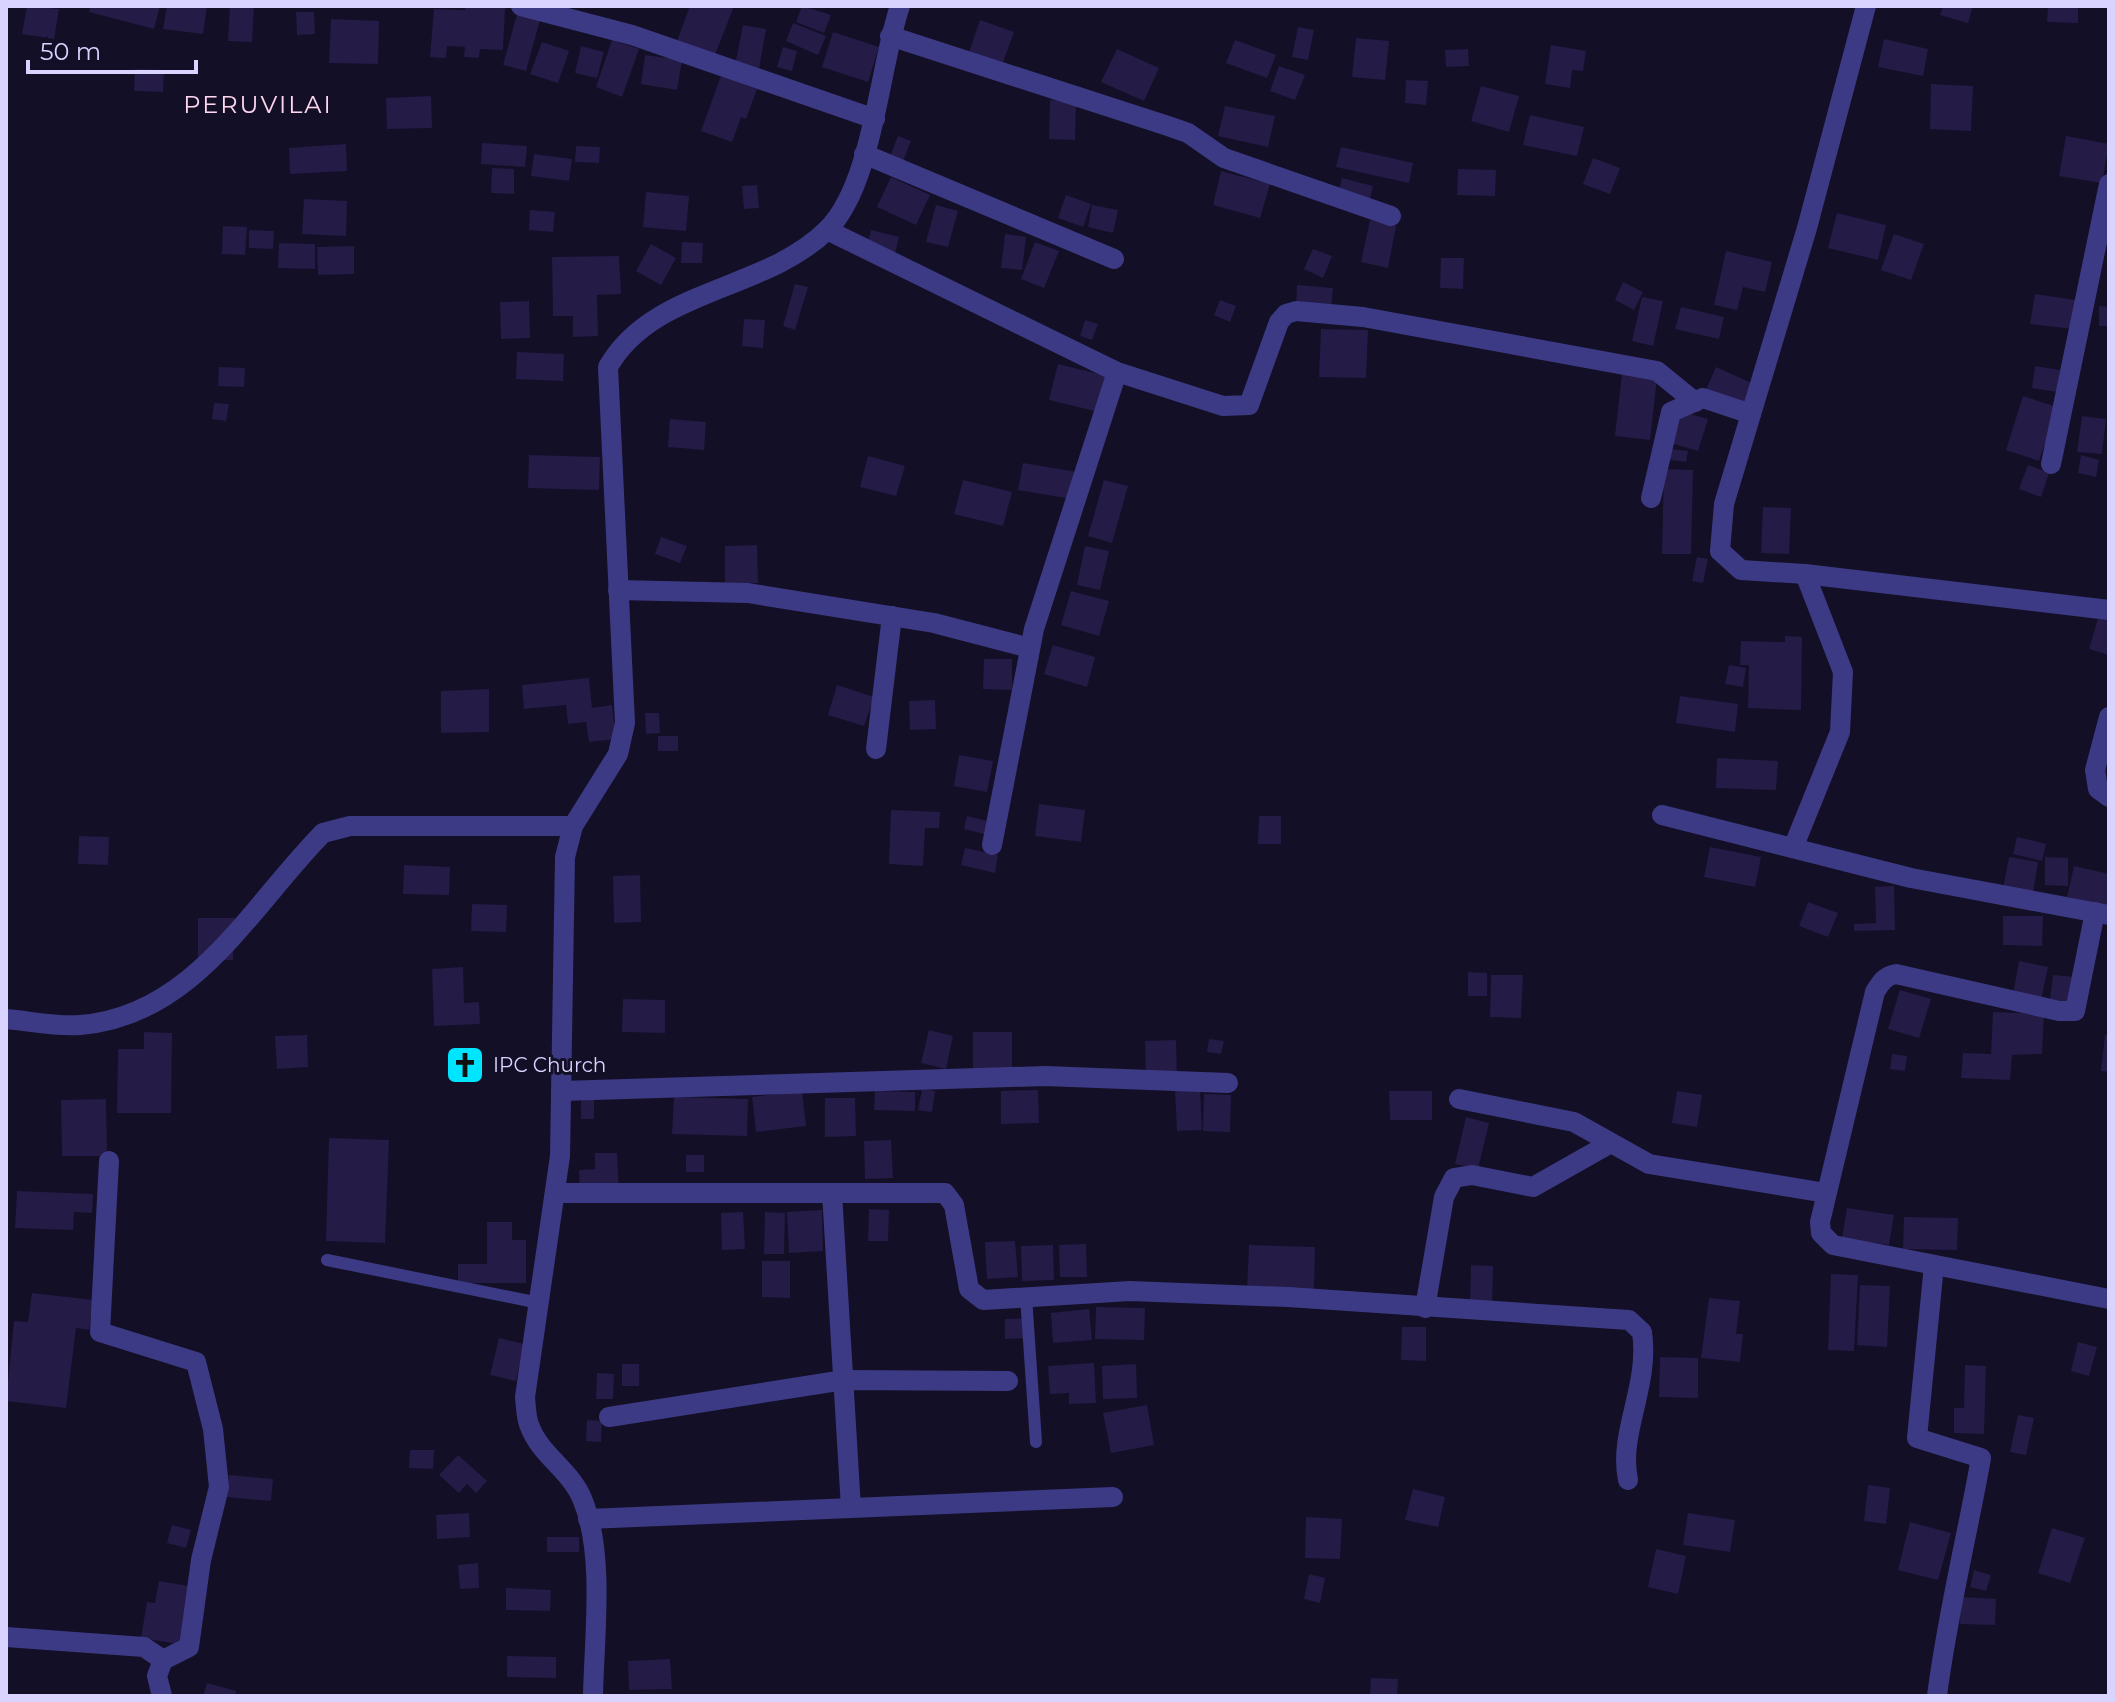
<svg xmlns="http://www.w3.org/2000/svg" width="2115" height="1702" viewBox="0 0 2115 1702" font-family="Montserrat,sans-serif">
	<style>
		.building { fill: #241b47 }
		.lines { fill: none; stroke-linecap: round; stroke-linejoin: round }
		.service { stroke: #3d3a85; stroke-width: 12 }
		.minor { stroke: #3d3a85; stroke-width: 20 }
		.tertiary { stroke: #3d3a85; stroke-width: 20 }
		.labels { text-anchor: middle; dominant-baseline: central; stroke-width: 6; stroke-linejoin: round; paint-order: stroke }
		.poi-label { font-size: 20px; fill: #d9d4ff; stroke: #130f26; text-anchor: start }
		.quarter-label { font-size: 24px; letter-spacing: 2px; fill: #ffd6f0; stroke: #130f26 }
	</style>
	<rect width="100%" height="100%" fill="#130f26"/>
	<g class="building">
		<polygon points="27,6 59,9 54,39 22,34"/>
		<polygon points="91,6 160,6 154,29 89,12"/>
		<polygon points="167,6 207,6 203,34 163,29"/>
		<polygon points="230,6 254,6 252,42 228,41"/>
		<polygon points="466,6 505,8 503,50 480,49 479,58 464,57 465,47 447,46 446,58 430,57 434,9 465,10"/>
		<polygon points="690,6 734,6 715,55 677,41"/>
		<polygon points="802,6 831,15 824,33 796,22"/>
		<polygon points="1943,6 1973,6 1968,23 1940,15"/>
		<polygon points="2048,6 2078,6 2078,23 2047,22"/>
		<polygon points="296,12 314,12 315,34 297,35"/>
		<polygon points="517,14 540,20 526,71 503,65"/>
		<polygon points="331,19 379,21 378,64 329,63"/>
		<polygon points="980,20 1014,32 998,76 965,64"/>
		<polygon points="793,23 826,36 818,55 786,41"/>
		<polygon points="743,25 766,29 758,75 734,71"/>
		<polygon points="1298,27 1314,30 1308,60 1292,57"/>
		<polygon points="833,32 879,47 868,82 822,67"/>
		<polygon points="1356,38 1389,41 1385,80 1352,77"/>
		<polygon points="1884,39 1928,49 1923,76 1878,67"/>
		<polygon points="612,40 639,49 622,97 596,87"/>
		<polygon points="1235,40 1276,55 1267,78 1226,63"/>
		<polygon points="542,42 569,51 558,83 530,74"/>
		<polygon points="1551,45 1586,51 1583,71 1572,70 1570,88 1545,84"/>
		<polygon points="581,46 604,52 597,78 575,73"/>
		<polygon points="783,47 797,51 792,71 777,67"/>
		<polygon points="1117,49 1159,68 1144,101 1101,82"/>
		<polygon points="1468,49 1469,66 1446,67 1445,50"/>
		<polygon points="645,55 682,60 677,90 641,84"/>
		<polygon points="1279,66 1305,75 1295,100 1270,91"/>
		<polygon points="135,69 164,70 163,92 134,91"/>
		<polygon points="721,76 757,89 746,119 741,117 732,142 701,131"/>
		<polygon points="1406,80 1428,81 1426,105 1405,103"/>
		<polygon points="1931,84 1973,86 1971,131 1930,129"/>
		<polygon points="1481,86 1519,96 1509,132 1471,121"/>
		<polygon points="431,96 432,128 387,129 386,98"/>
		<polygon points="1050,100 1076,102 1075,140 1049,139"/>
		<polygon points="1225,106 1275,116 1268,147 1218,136"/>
		<polygon points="1530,115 1584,127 1577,156 1523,145"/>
		<polygon points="898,136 911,141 902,164 889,159"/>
		<polygon points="2066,136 2109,144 2102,183 2059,176"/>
		<polygon points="482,143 527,146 525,167 481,164"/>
		<polygon points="346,144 347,171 290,174 289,148"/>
		<polygon points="576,146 600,147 599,163 575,162"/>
		<polygon points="1341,147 1413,163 1409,183 1336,167"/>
		<polygon points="534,154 572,159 569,181 531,176"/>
		<polygon points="1593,158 1620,168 1610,194 1583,184"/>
		<polygon points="492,168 514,169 514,194 491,193"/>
		<polygon points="1458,169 1496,170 1495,196 1457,195"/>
		<polygon points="1221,171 1270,184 1260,218 1213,205"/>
		<polygon points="891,177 930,195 916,225 877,207"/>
		<polygon points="1342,178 1373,186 1369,204 1338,196"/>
		<polygon points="757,185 759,208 744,209 742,186"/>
		<polygon points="646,192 689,196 686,231 643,227"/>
		<polygon points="1066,195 1091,204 1083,227 1058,218"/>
		<polygon points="304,199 347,201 346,236 302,234"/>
		<polygon points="936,205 958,211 948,247 926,242"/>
		<polygon points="1092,205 1118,210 1113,233 1088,227"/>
		<polygon points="530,210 555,212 553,232 529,230"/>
		<polygon points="1837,213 1886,225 1878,260 1828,248"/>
		<polygon points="1370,220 1396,226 1388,268 1361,262"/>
		<polygon points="223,226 247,227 245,255 222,254"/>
		<polygon points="249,230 274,231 273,249 249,248"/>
		<polygon points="871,230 899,237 894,258 866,251"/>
		<polygon points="1005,234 1026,237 1022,270 1001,268"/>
		<polygon points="1894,234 1924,244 1911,280 1881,270"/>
		<polygon points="682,242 703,243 702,263 681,263"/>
		<polygon points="1035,242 1059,251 1044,288 1021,279"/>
		<polygon points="279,243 315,244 315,269 278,268"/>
		<polygon points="651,244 676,258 661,285 636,271"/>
		<polygon points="354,246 354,274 318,275 317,247"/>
		<polygon points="1313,249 1332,256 1323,278 1304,269"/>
		<polygon points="1726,251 1772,262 1765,292 1743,287 1737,310 1714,305"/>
		<polygon points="619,256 621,294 597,295 598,336 573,337 573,316 553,316 552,257"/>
		<polygon points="1441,258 1464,258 1463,289 1440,288"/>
		<polygon points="1623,282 1643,292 1634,310 1615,300"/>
		<polygon points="795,284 808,287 795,330 783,326"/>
		<polygon points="1297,285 1333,288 1331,309 1296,307"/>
		<polygon points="2035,294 2076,300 2073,329 2030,324"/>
		<polygon points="1642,297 1663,301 1653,346 1632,341"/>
		<polygon points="1220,300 1236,306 1230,322 1214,315"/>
		<polygon points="529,301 530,338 501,339 500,302"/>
		<polygon points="2099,306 2109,307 2109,326 2099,326"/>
		<polygon points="1681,307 1724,317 1719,339 1675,329"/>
		<polygon points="744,319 765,320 763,348 742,346"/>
		<polygon points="1085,320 1098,324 1092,340 1080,336"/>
		<polygon points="1321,329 1368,330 1366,378 1319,377"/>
		<polygon points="517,352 564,354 563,381 516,379"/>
		<polygon points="1058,364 1107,376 1099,412 1049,400"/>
		<polygon points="2035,366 2060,370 2058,392 2032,388"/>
		<polygon points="219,367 245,368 244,387 218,386"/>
		<polygon points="1716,367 1754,384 1743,409 1705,392"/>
		<polygon points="1622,374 1657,378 1650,440 1615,436"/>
		<polygon points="2023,396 2063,409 2050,448 2044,446 2039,461 2006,450"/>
		<polygon points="214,403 229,404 226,421 212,419"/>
		<polygon points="1676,410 1708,419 1698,451 1667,442"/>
		<polygon points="2082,416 2106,419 2102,454 2077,452"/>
		<polygon points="670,419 706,422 704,450 668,447"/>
		<polygon points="1670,449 1688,451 1686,462 1669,460"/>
		<polygon points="529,455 600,457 599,490 528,488"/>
		<polygon points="2081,455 2099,460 2096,477 2078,473"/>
		<polygon points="868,456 905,466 896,496 860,487"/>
		<polygon points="1023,463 1077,472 1072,499 1018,490"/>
		<polygon points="2028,465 2049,473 2041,497 2019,489"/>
		<polygon points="1664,469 1693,470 1691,554 1662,554"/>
		<polygon points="963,480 1012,492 1003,526 954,514"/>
		<polygon points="1104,480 1128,486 1112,543 1088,536"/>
		<polygon points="1763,507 1791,508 1789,554 1761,553"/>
		<polygon points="661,537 687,546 680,563 655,554"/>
		<polygon points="757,545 758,583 725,584 725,546"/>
		<polygon points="1085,546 1109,551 1100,590 1077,585"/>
		<polygon points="1697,557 1708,559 1703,583 1692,581"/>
		<polygon points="1071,591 1109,601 1099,636 1061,625"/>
		<polygon points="2099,615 2109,618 2109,655 2089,649"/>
		<polygon points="1785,636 1802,637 1801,710 1748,708 1749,665 1740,665 1741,641 1785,642"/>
		<polygon points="1053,645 1095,657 1087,687 1044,674"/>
		<polygon points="984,659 1012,659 1012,690 983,689"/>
		<polygon points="1729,665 1746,668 1743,687 1725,684"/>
		<polygon points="589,678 592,708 612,705 616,739 589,742 586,722 568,724 566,705 524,709 522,685"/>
		<polygon points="837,685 874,697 864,726 828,715"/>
		<polygon points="489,689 489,732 441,733 441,691"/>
		<polygon points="1680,696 1738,704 1735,732 1676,723"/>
		<polygon points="935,700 936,729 910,730 909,701"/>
		<polygon points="645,713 659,713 660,733 646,734"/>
		<rect x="658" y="736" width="20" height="15"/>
		<polygon points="959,755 993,761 987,792 954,786"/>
		<polygon points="1717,758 1778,761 1776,790 1716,788"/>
		<polygon points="1039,804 1085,810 1081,842 1035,836"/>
		<polygon points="891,810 940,812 939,828 925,828 923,866 889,864"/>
		<polygon points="967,816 987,821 984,834 964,829"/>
		<polygon points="1259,816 1281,816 1281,844 1258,844"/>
		<polygon points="79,836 109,837 108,865 78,864"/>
		<polygon points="2017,837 2046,844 2042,861 2013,854"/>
		<polygon points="1710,847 1761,857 1755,887 1704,877"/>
		<polygon points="965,848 998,855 995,873 961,865"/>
		<polygon points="2009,857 2038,862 2033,893 2003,889"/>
		<polygon points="2045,857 2068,858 2068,886 2045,885"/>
		<polygon points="404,865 450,867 449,895 403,894"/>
		<polygon points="2074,866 2109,874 2109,906 2067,897"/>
		<polygon points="640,875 641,922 614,923 613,876"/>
		<polygon points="1894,886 1895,930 1854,931 1854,924 1876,923 1875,887"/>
		<polygon points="1808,902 1838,913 1828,937 1799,926"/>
		<polygon points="472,904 507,905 506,932 471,931"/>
		<polygon points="2003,916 2043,916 2042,946 2003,945"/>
		<polygon points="198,918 235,918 233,960 198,960"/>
		<polygon points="2019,961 2048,967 2041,1000 2013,995"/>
		<polygon points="463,967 464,1003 479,1002 480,1024 434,1026 432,969"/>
		<polygon points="1468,972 1487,973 1487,996 1468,996"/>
		<polygon points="1491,975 1523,975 1521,1018 1490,1017"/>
		<polygon points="2053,975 2075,977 2071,1010 2049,1007"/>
		<polygon points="1900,990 1931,999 1919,1038 1888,1029"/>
		<polygon points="623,999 665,1000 665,1033 622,1032"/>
		<polygon points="1993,1012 2044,1014 2042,1054 2012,1055 2010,1080 1961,1078 1963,1053 1991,1054"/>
		<polygon points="929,1030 953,1036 946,1069 921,1063"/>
		<polygon points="144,1032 172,1033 171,1113 117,1113 118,1049 144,1049"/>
		<rect x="973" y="1032" width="39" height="41"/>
		<polygon points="307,1035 308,1067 277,1069 275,1036"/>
		<polygon points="2105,1035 2109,1035 2109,1072 2101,1071"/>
		<polygon points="1209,1039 1224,1041 1221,1054 1207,1052"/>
		<polygon points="1176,1040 1177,1079 1146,1080 1145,1041"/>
		<polygon points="1892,1054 1907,1056 1905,1071 1890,1069"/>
		<polygon points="922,1089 935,1091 932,1112 918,1110"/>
		<polygon points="1200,1089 1202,1130 1177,1131 1175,1090"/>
		<polygon points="1038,1090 1039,1123 1001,1124 1001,1091"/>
		<polygon points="802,1091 806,1126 756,1132 752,1097"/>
		<polygon points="875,1091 915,1092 915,1111 874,1110"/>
		<polygon points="1389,1091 1432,1091 1432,1120 1390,1120"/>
		<polygon points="1677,1091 1702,1095 1697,1127 1672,1123"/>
		<polygon points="1204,1094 1231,1095 1230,1132 1203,1131"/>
		<polygon points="674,1097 748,1099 747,1136 672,1134"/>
		<polygon points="594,1098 594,1119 581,1119 581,1099"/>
		<polygon points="825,1098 855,1098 856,1136 825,1137"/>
		<polygon points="106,1099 107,1156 62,1156 61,1100"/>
		<polygon points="1466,1117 1489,1123 1478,1169 1455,1164"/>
		<polygon points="329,1138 389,1140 385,1243 326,1241"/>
		<polygon points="891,1140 893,1178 865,1179 864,1141"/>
		<polygon points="595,1153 617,1153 619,1197 580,1199 579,1170 595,1169"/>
		<rect x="686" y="1155" width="18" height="17"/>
		<polygon points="17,1191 93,1194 92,1213 74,1212 73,1230 15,1228"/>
		<polygon points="1847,1208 1894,1215 1889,1245 1842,1238"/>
		<polygon points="869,1209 889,1210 888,1241 868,1241"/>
		<polygon points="822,1210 823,1251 789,1253 787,1212"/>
		<polygon points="743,1212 745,1249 722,1250 721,1213"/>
		<polygon points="765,1212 785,1213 784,1254 764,1254"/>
		<polygon points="1904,1217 1958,1218 1957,1250 1903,1249"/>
		<polygon points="487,1222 512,1222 512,1240 526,1240 526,1283 458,1283 458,1264 487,1264"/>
		<polygon points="1015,1241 1018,1277 987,1279 985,1242"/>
		<polygon points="1086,1244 1087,1277 1060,1277 1059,1245"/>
		<polygon points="1053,1245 1054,1280 1022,1281 1021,1246"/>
		<polygon points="1249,1245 1315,1247 1314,1292 1247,1290"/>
		<polygon points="762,1261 790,1261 790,1298 762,1297"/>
		<polygon points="1471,1265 1493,1266 1492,1308 1470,1307"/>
		<polygon points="1831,1274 1858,1275 1854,1351 1828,1350"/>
		<polygon points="1860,1285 1890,1286 1887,1347 1857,1345"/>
		<polygon points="32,1293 93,1300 89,1330 76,1328 66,1408 6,1401 14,1321 28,1322"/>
		<polygon points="1709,1298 1740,1301 1736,1334 1743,1334 1740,1362 1701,1358"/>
		<polygon points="1096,1307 1145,1308 1144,1340 1095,1339"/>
		<polygon points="1089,1309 1092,1340 1053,1343 1051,1313"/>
		<polygon points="1032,1318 1033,1338 1005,1339 1005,1319"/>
		<polygon points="1402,1327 1426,1327 1426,1361 1401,1360"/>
		<polygon points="499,1338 524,1344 516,1381 490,1375"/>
		<polygon points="2078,1342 2097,1347 2089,1376 2071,1371"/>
		<polygon points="1660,1357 1698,1358 1698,1398 1659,1397"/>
		<polygon points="1094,1363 1096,1403 1069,1404 1069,1393 1050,1394 1048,1366"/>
		<rect x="622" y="1364" width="17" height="22"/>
		<polygon points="1136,1364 1137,1398 1103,1399 1102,1366"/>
		<polygon points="1965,1365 1986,1366 1984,1434 1954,1433 1954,1408 1964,1408"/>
		<polygon points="597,1373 614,1374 613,1399 596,1399"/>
		<polygon points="1147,1405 1154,1445 1111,1453 1103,1413"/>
		<polygon points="2018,1415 2034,1418 2026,1455 2010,1452"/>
		<polygon points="587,1420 602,1421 601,1442 586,1441"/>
		<polygon points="410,1450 434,1450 433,1469 409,1468"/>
		<polygon points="458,1455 487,1481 476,1493 467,1484 459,1493 439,1475"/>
		<polygon points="229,1475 273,1479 271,1501 227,1497"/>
		<polygon points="1868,1485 1890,1488 1886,1524 1864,1521"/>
		<polygon points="1413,1489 1445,1497 1438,1527 1405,1520"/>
		<polygon points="469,1513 470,1537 437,1539 436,1515"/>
		<polygon points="1688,1513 1735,1520 1730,1552 1683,1545"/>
		<polygon points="1306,1517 1342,1519 1340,1559 1305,1558"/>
		<polygon points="1910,1522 1951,1533 1938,1580 1898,1570"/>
		<polygon points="172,1525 191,1530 186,1548 167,1543"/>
		<polygon points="2052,1528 2085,1538 2070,1583 2038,1573"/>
		<rect x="547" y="1537" width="32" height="15"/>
		<polygon points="1656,1549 1686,1556 1678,1594 1648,1587"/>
		<polygon points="478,1563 479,1588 460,1589 458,1565"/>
		<polygon points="1974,1570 1991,1575 1986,1591 1970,1587"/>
		<polygon points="1309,1574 1325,1578 1320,1603 1304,1599"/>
		<polygon points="159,1581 194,1587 184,1645 141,1638 147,1602 155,1603"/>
		<polygon points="506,1588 551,1590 550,1611 506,1610"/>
		<polygon points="1961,1597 1996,1599 1995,1625 1960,1624"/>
		<polygon points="507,1656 556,1657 556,1678 507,1677"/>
		<polygon points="670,1659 672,1689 629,1690 628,1661"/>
		<polygon points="1371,1678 1398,1679 1397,1696 1370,1696"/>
		<polygon points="207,1683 236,1691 235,1696 203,1696"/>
	</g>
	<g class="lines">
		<g class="service">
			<polyline points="327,1260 539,1303"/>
			<polyline points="1026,1297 1036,1442"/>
		</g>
		<g class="minor">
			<polyline points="521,6 632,35 875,119"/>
			<polyline points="1866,6 1807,228 1724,504 1720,551 1741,570 1805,574 2109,610"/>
			<polyline points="890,36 1168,126 1188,133 1224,158 1391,216"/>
			<polyline points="864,154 1114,259"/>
			<polyline points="827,230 1117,372 1223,406 1249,405 1279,322 1286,314 1296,311 1363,317 1657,371 1695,402"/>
			<polyline points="2051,464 2109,184"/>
			<polyline points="1651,498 1671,412 1703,398 1751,414"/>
			<polyline points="618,590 748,593 934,623 1030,648"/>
			<polyline points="2109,717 2095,770 2098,789 2109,797"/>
			<polyline points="876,749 892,616"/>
			<polyline points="1662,815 1911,878 2109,915"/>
			<polyline points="992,845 1034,629 1117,372"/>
			<polyline points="1793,848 1840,732 1843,672 1805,574"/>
			<path d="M2095,912L2075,1011H2059L1896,974C1885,976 1881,982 1875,992L1820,1222L1821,1233L1833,1245L2109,1299"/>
			<path d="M6,1019C30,1021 56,1027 80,1025C194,1016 250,907 323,833L350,826H573"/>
			<polyline points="561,1091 1045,1076 1228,1083"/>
			<polyline points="1459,1099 1574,1122 1649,1164 1826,1193"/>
			<polyline points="109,1161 100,1332 196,1362 213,1429 219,1487 201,1560 189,1647 163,1660 157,1676 162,1696"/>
			<path d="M555,1193H945L954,1205L969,1289L983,1300L1130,1291L1288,1297L1629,1320L1642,1332C1650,1387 1618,1432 1628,1480"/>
			<polyline points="832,1193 851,1508"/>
			<path d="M1934,1265L1917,1438L1981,1458C1967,1537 1947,1616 1937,1696"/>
			<polyline points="1425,1308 1444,1197 1454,1178 1472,1175 1533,1187 1609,1144"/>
			<polyline points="609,1417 844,1380 1008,1381"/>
			<polyline points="588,1519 1113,1497"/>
			<polyline points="6,1637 144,1647 163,1660"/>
		</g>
		<path class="tertiary" d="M593,1696C594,1638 605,1555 583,1501C572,1471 541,1456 530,1427C526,1419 526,1407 525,1397L560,1156L565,857L573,826L618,754L625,723L608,367C653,288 764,292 827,230C873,185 879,67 900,6"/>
	</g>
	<defs>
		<symbol id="church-square" viewBox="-11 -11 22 22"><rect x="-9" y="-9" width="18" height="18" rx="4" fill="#00e5ff" stroke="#130f26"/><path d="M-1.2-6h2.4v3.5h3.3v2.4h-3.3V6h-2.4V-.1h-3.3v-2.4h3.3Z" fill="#111"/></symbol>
	</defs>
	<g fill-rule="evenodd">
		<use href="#church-square" x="443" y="1043" width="44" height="44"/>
	</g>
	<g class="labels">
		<g class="poi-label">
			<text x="493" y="1065">IPC Church</text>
		</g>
		<g class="quarter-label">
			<text x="258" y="104">PERUVILAI</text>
		</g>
	</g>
	<rect width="2115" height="1702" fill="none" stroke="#d9d4ff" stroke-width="16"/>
	<path d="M28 60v12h168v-12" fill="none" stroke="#d9d4ff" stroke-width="4"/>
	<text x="40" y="60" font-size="24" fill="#d9d4ff" stroke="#130f26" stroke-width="6" paint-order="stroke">50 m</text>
</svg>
